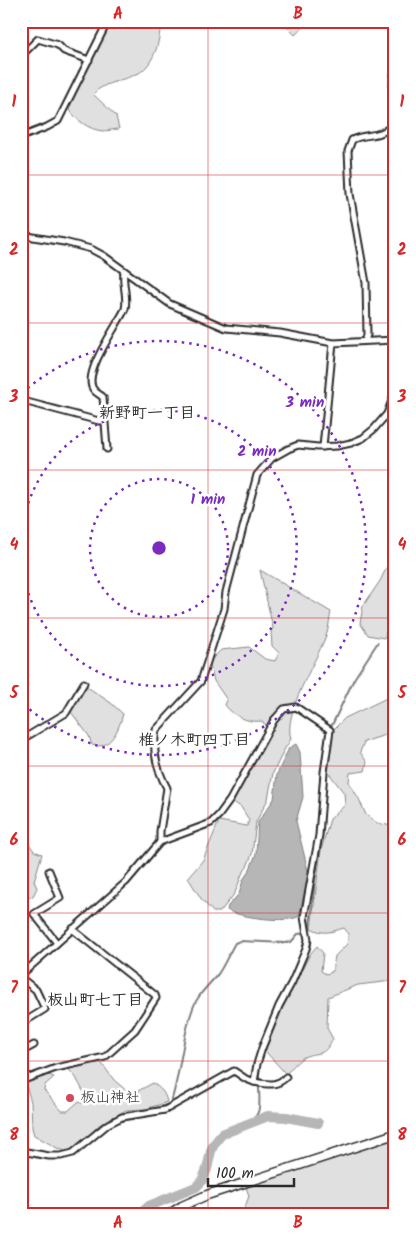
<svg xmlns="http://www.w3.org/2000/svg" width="416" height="1236" viewBox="0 0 416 1236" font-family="Kalam,'Klee One',sans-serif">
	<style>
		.green { fill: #e0e0e0; stroke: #868686 }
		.water { fill: #b6b6b6; stroke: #7e7e7e }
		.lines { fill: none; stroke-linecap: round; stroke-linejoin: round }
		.stream { stroke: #7e7e7e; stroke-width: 2 }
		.river { stroke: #b6b6b6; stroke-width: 10 }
		.street-casing { stroke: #2b2b2b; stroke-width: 9 }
		.secondary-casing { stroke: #2b2b2b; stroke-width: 11 }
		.street { stroke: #fff; stroke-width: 5 }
		.secondary { stroke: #fff; stroke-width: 8 }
		.grid { fill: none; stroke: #d62828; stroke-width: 1; stroke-opacity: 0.55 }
		.ring { fill: none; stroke: #7b2cbf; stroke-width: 2.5; stroke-dasharray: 2.5 5 }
		.poi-dot { fill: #d1495b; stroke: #fff; stroke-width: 2 }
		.labels { text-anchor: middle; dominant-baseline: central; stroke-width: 5; stroke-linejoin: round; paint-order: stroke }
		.poi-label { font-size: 15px; fill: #2b2b2b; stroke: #fff; text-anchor: start }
		.neighbourhood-label { font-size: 16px; font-weight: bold; fill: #2b2b2b; stroke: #fff }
		.centre { fill: #7b2cbf; stroke: #fff; stroke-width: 2.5 }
		.ring-label { font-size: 15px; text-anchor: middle; font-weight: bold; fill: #7b2cbf; stroke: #fff; stroke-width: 5; stroke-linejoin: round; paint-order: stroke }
		.neatline { fill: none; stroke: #d62828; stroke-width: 2 }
		.grid-label { font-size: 16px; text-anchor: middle; font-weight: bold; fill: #d62828 }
	</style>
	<rect width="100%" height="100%" fill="#fff"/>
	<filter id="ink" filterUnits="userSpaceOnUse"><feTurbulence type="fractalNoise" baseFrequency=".02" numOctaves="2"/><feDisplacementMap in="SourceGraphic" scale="10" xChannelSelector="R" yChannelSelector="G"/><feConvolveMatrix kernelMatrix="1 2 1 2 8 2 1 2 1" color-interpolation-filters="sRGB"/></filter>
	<g filter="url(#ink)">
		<g class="green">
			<path d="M111,21H160C161,39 155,63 139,73C124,81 105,81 93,94L116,116L119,129C114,129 108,131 103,131C89,130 74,119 68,107Z"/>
			<polygon points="281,21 310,21 295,35"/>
			<polygon points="395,550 395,623 387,630 384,638 368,635 360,623 363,606 380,581"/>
			<path d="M260,570L331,612C329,620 329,630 325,638C315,664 283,713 291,739L284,750L273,773L268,799L256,822L252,854L247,867L242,874L235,893L220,912H213L202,900L188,878L203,860L219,821L247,826L249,820L241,807L233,802L267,736L266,725L261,721C248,723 233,716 225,705L227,700L214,681L209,662L221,650L249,647L265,659L275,661L279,653L272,646L271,632L273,628Z"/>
			<path d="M86,686L111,703L123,714C119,729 110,751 92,745L89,736L71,712Z"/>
			<path d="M395,694V731L382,736L364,742L360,752L367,762L365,771L350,773L349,782L359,799L366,815L377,823L392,826L395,830V979L392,981L358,985L328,997L327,1028L333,1039C322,1059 320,1050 304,1057C298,1060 291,1069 286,1074L265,1051L283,1007L310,954L317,946L323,953L321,971L326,974L332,972L335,956L347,944L349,934L344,928C331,932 323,935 311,928L321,850L330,819L345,805L344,793L328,772L332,731L345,718Z"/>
			<polygon points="21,832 34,851 42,854 34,881 37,888 33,896 21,899"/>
			<path d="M96,1061H100L114,1080L128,1092H136L153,1083C161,1089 165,1092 167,1102L146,1109L126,1110L119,1114L99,1125L81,1144L67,1152L57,1148L34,1135L32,1128L31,1102L25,1082L26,1081C35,1078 45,1072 54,1077L45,1085L44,1090L62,1111H68L78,1102L86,1104L88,1100L75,1076L69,1070L70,1067Z"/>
			<polygon points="392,1140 395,1141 395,1215 242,1215 249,1196 246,1187"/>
		</g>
		<path class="water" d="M296,744L300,752L303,797L296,821L309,875L299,916C290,924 237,917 227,910L228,906L239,894L243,880L250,869L256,854L258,822L274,799L277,774L289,748Z"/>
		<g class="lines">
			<g class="stream">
				<polyline points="332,725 354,679 378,642"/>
				<polyline points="299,972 311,945 310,926 315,880 323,832 324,798"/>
				<polyline points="259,1081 259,1066"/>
				<path d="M153,1109L169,1104L172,1099C181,1069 182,1037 193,1008C198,994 209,985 218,974C225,964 229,953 235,943L240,941L285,943L291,942L298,934L304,933"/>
				<path d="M243,1125C264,1116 259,1105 259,1085"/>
			</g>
			<polyline class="river" points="139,1215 149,1206 196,1187 202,1181 207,1169 211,1151 214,1144 222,1134 268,1116 286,1117 318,1123"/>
			<defs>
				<g id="street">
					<polyline points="21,53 26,51 38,39 58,45 64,51 89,60"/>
					<polyline points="21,137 47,127 58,121 108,21"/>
					<polyline points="21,235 64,242 91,249 104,256 170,304 226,328 280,333 333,343 395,340"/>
					<path d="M365,341L367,335L366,283L350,194L348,151L352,140C364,133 381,138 391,126C395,107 390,89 395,70"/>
					<polyline points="27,402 99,421 104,421"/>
					<polyline points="323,447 333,343"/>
					<path d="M107,449L103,397C99,394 94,392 92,387C85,369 117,326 125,309C128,297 122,284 124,271"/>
					<polyline points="21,740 66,713 84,683"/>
					<path d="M160,842V831L167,788C157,770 152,751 156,730L201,681L224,609L226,592L257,475L272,458L288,449L298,445L318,447L337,446L351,443L363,438L374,429L387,414L395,392"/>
					<polyline points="49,871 60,898 34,914 57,943"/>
					<polyline points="21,975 126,882 160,842 211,823 219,815 230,800 274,720 284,709 296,707 330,730 324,772 319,835 304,917 308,940 306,949 292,982 279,1006 262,1048 257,1064 254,1082 246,1079 234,1071 165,1110 122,1117 108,1124 73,1153 61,1156 49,1156 21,1151"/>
					<polyline points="21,978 36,990 45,1009 24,1022"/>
					<polyline points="21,1052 34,1045"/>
					<polyline points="21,1067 28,1077"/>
					<polyline points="21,1081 56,1068 105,1057 135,1030 156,998 155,995 72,929"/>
					<path d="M254,1082C266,1084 277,1087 286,1077"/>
				</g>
				<g id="secondary">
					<polyline points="21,819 22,818"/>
					<polyline points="168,1215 182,1206 207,1195 395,1134"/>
				</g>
			</defs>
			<use href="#street" class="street-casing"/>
			<use href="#secondary" class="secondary-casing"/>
			<use href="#street" class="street"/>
			<use href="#secondary" class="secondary"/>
		</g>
	</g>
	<path class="grid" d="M208,21V1215M21,175H395M21,323H395M21,470H395M21,618H395M21,766H395M21,913H395M21,1061H395"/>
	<g class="ring">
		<circle cx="159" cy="548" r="69"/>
		<path d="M21 540A138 138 0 1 1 21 556"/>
		<path d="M22 393A207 207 0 1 1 22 703"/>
	</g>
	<circle class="poi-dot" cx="70" cy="1098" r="5"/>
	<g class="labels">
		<g class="poi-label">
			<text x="80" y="1098">板山神社</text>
		</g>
		<g class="neighbourhood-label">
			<text x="147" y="413">新野町一丁目</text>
			<text x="194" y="740">椎ノ木町四丁目</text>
			<text x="95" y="1000">板山町七丁目</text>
		</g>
	</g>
	<circle cx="159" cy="548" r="8" class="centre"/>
	<g class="ring-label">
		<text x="305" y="407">3 min</text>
		<text x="257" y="456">2 min</text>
		<text x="208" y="504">1 min</text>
	</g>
	<rect width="416" height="1236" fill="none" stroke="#fff" stroke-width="55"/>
	<path d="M208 1178v8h86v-8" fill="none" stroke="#2b2b2b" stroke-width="2.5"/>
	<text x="216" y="1178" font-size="15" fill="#2b2b2b" stroke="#ffffff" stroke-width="4" paint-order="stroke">100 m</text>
	<rect x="28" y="28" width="360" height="1180" class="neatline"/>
	<g class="grid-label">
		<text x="118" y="19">A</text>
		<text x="298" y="19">B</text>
		<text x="14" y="107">1</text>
		<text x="402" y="107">1</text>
		<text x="14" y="255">2</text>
		<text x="402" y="255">2</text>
		<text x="14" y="402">3</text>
		<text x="402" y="402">3</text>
		<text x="14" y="550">4</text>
		<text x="402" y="550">4</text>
		<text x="14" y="698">5</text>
		<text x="402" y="698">5</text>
		<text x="14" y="845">6</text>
		<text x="402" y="845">6</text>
		<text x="14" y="993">7</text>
		<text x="402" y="993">7</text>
		<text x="14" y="1140">8</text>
		<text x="402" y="1140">8</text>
		<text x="118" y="1228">A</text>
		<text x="298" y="1228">B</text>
	</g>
</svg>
